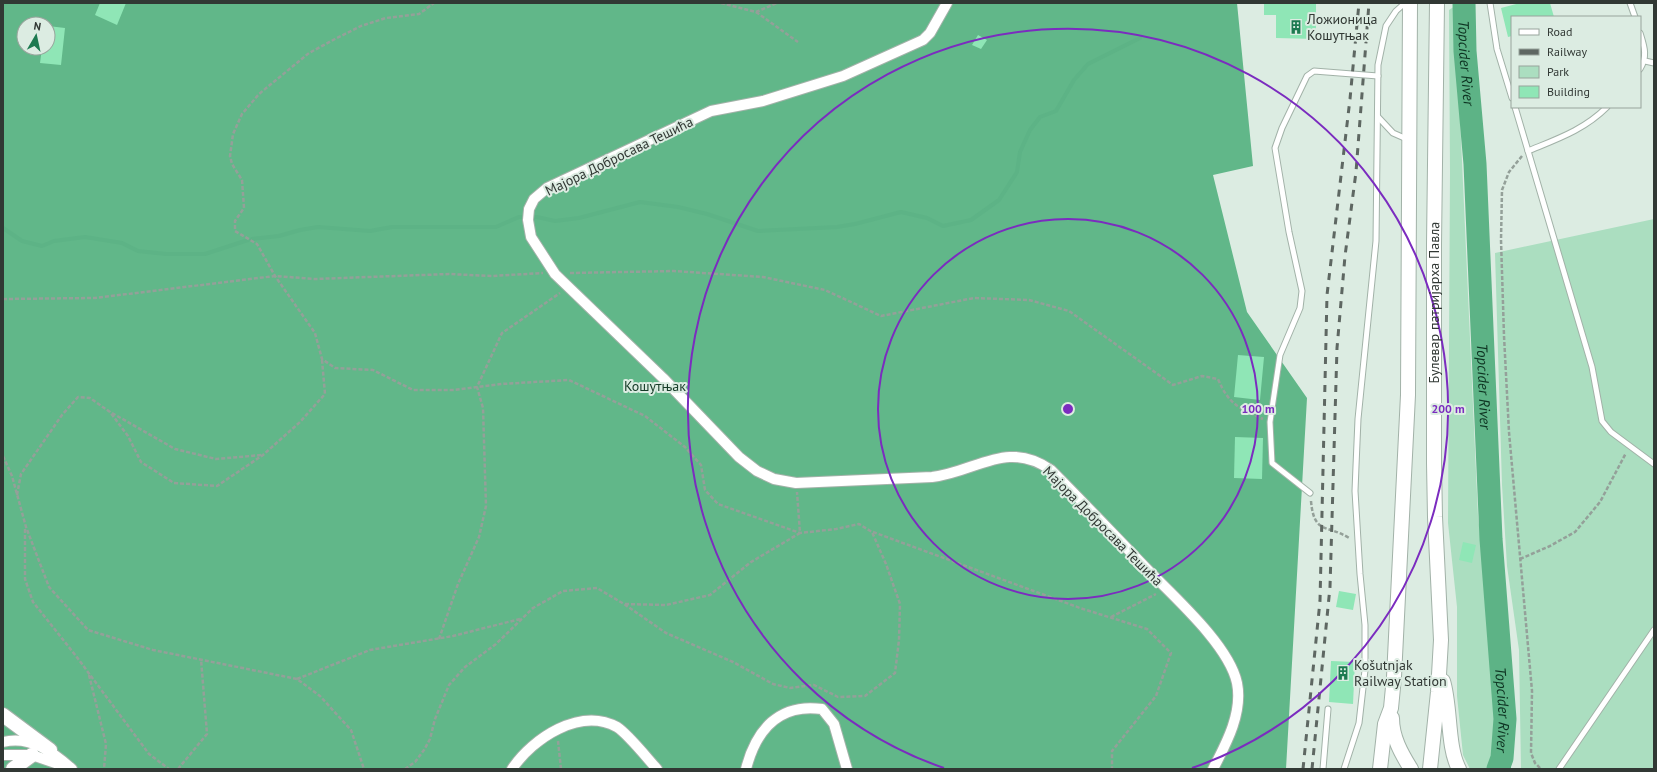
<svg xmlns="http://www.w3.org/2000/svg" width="1657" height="772" viewBox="0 0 1657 772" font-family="'PT Sans',sans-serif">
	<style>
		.green { fill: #abdec0 }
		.forest { fill: #61b789; fill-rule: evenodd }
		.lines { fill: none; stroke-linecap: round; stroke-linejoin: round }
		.stream { stroke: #5db386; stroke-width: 4 }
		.river { stroke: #5db386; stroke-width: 23 }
		.building { fill: #8fe6b6 }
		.lane-casing { stroke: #a2b2a8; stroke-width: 7 }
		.street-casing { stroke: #a2b2a8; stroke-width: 12 }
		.secondary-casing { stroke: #a2b2a8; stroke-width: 16 }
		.path { stroke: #94a099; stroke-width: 2.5; stroke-dasharray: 4 2; stroke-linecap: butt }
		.lane { stroke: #fff; stroke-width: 5 }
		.street { stroke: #fff; stroke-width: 10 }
		.secondary { stroke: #fff; stroke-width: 14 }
		.rail { stroke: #5e6762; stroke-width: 3; stroke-dasharray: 7 7; stroke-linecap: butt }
		.ring { fill: none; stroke: #7b2cbf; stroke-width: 2 }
		.labels { text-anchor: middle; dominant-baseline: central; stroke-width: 4; stroke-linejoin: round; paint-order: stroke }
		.poi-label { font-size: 14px; fill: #313834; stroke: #dcece2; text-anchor: start }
		.street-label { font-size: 14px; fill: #313834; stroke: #dcece2 }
		.park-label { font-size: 14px; fill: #163b28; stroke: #dcece2 }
		.water-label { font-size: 15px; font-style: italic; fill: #0e3422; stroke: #dcece2 }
		.centre { fill: #7b2cbf; stroke: #dcece2; stroke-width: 2 }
		.ring-label { font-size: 12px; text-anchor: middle; font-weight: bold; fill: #7b2cbf; stroke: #dcece2; stroke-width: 4; stroke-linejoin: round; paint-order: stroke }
	</style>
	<rect width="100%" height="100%" fill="#dcece2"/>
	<g class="green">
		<polygon points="1455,6 1478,516 1497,690 1499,732 1497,746 1490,769 1470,769 1463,755 1457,696 1457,607 1448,523 1450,172 1449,10"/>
		<polygon points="1654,219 1654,769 1521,769 1519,650 1507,566 1502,485 1495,253"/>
	</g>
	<path class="forest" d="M3,3H1237L1253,166L1213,175L1247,312L1307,398L1286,769H3ZM24,24H48V48H24Z"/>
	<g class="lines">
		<g class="stream">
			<polyline points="3,228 22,241 42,246 54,241 85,237 122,243 138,251 166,254 205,254 248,240"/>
			<polyline points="252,239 279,236 300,230 318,227 370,231 392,227 496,227 519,217 537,217 555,221 579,218 640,202 678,207 707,214 758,231 837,227 855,224 901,212 927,218 943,226 971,220 999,200 1017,172 1020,152 1030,130 1040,117 1056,111 1074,80 1088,64 1140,38"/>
			<polyline points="1504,744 1509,769"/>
		</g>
		<path class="river" id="s1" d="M1464,3L1465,51L1475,164L1491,539L1505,719L1502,758L1498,769"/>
	</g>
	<g class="building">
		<polygon points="100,3 126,3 117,25 95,15"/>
		<polygon points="1264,3 1316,3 1316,39 1276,38 1276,15 1264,15"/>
		<polygon points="1520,3 1550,3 1554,17 1512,17 1512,36 1508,37 1501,8"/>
		<polygon points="48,26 65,28 61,65 40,63 42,48 48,48"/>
		<polygon points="978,35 987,40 981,49 972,45"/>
		<polygon points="1238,355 1264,357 1260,400 1234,397"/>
		<polygon points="1235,437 1263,438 1262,479 1234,478"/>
		<polygon points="1463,542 1476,545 1472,563 1459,560"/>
		<polygon points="1339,591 1356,594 1353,610 1336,607"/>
		<polygon points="1331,661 1355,662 1353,704 1329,702"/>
	</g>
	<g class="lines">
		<defs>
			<g id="lane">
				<polyline points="1490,3 1497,49 1512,98"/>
				<polyline points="1630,3 1635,17"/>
				<path d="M1640,33C1644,46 1648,56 1640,69"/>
				<polyline points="1645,61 1654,63"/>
				<polyline points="1515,107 1592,367 1602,421 1611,432 1654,464"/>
				<polyline points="1378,117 1393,133 1409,140"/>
				<path d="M1528,151C1557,139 1584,130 1607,107"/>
				<polyline points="1310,493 1272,463 1270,422 1280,355 1300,308 1302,291 1289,232 1275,148 1282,128 1307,76 1314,71 1378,76"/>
				<polyline points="1323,769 1328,709"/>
				<polyline points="1344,769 1359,723 1365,670 1365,625 1360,574 1355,491 1356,466 1358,419 1376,241 1378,65 1386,26 1396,11 1405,3"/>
				<polyline points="1559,769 1654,630"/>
			</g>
			<g id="street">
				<path d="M947,3L930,33L923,40L843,76L763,101L711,111L547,188L534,199L529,209L528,220L531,237L555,274L663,378L739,457L757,471L774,479L796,483L932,477C976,472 1007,439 1051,470C1083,502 1114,535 1146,568C1173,596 1229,645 1237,683C1243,713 1226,744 1213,769"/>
				<path d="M3,742C30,735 53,752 72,769"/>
				<polyline points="3,755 32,755 67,767"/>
				<path d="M512,769C533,738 580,707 617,727C628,734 647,758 657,769"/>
				<path d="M746,769C756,730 779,703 822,709L834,724L847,769"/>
			</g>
			<g id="secondary">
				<path d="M1443,681C1451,707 1447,747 1459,769"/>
				<polyline points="3,715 50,750"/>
				<path d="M1392,718C1392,737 1401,753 1411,769"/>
				<polyline points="13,769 32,755"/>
				<polyline points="1380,769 1385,724 1391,708 1394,677 1408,395 1410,3"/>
				<path id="s2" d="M1430,769L1438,692L1441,640L1435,517L1434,463V244L1437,3"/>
			</g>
		</defs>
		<use href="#lane" class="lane-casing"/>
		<use href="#street" class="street-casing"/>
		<use href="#secondary" class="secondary-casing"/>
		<g class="path">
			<polyline points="721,3 756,12 777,3"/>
			<polyline points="756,12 798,42"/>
			<polyline points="1522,156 1509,172 1502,190 1501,240 1504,336 1509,432 1532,691 1531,753 1535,763 1541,769"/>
			<path d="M570,273L674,271L763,277L825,290L881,316L974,298L1029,300L1069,311L1173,385L1202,376L1218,379C1229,405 1239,408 1263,419"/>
			<polyline points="3,299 95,298 275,276 315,279 449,274 492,276 543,273"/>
			<polyline points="112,413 175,449 216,459 262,455"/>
			<polyline points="3,456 12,476 26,527 49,587 88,630 153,650 297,679 320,696 351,730 364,769"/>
			<polyline points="17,495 21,474 62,415 78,397 90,398 110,412 128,436 141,462 174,483 217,486 263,455 300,422 325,394 322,360"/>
			<path d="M1311,501C1314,535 1327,524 1349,538"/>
			<polyline points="25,529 25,579 33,602 76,656 149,754 169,769"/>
			<polyline points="873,532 1080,608 1147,629 1171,653 1156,696 1112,751 1112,769"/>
			<polyline points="1520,559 1550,546 1575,532 1600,502 1626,453"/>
			<polyline points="625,604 666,605 710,595 751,562 800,533 797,492"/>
			<polyline points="1111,617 1156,594"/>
			<polyline points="439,639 458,584 479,537 486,506 483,408 477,387 502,333 560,293"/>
			<polyline points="89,675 106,744 104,769"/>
			<polyline points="297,679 370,650 453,636 520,619"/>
			<polyline points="558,741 561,769"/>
			<polyline points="178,769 207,734 201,659"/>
			<polyline points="405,769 415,762 424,750 430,739 435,719 449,685 465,667 496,644 533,608 563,591 597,588 624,604 666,633 733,662 773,684 790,688 814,685 838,697 865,696 895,673 899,640 900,604 886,564 872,532 859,524 836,529 800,533 718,504 705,490 701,465 685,447 645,416 569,380 501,384 454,390 413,390 373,370 335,368 322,359 315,333 275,276 257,244 235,231 235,221 244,208 242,180 232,164 230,156 233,134 242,114 259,94 309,53 335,39 361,26 386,18 419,14 434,3"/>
		</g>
		<use href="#lane" class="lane"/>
		<use href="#street" class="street"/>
		<use href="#secondary" class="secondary"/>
		<g class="rail">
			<polyline points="1303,769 1320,601 1327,295 1350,99 1359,3"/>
			<polyline points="1312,769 1330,587 1337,348 1345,256 1356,172 1369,3"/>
		</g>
	</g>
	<g class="ring">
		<circle cx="1068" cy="409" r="190"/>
		<path d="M944 768A380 380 0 1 1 1192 768"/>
	</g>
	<defs>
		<symbol id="building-bare" viewBox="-9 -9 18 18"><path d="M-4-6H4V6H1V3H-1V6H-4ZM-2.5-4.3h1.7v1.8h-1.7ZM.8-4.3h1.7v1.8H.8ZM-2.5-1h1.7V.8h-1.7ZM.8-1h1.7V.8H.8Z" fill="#1c7a50" stroke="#dcece2" stroke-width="2.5" paint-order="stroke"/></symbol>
	</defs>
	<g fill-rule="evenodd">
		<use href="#building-bare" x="1286" y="17" width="20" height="20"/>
		<use href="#building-bare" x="1333" y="663" width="20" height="20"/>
	</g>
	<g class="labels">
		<g class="poi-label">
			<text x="1307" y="19">Ложионица<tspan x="1307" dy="16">Кошутњак</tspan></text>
			<text x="1354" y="665">Košutnjak<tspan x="1354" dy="16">Railway Station</tspan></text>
		</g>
		<g class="street-label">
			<text transform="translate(619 156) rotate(-26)">Мајора Добросава Тешића</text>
			<text stroke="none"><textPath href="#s2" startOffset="467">Булевар патријарха Павла</textPath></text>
			<text transform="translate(1103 526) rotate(45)">Мајора Добросава Тешића</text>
		</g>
		<g class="park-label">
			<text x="655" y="386">Кошутњак</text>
		</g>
		<g class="water-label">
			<text stroke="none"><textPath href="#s1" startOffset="60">Topcider River</textPath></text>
			<text stroke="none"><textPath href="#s1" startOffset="384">Topcider River</textPath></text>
			<text stroke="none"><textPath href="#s1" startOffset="708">Topcider River</textPath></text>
		</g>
	</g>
	<circle cx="1068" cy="409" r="6" class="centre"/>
	<g class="ring-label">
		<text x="1258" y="413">100 m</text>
		<text x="1448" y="413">200 m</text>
	</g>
	<rect width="1657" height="772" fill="none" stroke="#313834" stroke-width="8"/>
	<rect x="1511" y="16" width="130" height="92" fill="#dcece2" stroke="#98a49c"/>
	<rect x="1519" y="29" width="20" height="6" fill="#ffffff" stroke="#98a49c"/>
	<text x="1547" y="36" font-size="12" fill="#313834">Road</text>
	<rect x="1519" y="49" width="20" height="6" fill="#5e6762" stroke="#98a49c"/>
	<text x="1547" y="56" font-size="12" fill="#313834">Railway</text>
	<rect x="1519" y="66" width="20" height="12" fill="#abdec0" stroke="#98a49c"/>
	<text x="1547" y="76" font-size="12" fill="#313834">Park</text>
	<rect x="1519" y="86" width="20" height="12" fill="#8fe6b6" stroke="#98a49c"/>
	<text x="1547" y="96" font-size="12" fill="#313834">Building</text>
	<g transform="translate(36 36) rotate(9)"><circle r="19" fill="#dcece2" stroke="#98a49c"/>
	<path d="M0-3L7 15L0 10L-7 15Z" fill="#1c7a50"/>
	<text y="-6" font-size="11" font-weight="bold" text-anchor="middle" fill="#313834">N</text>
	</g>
</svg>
